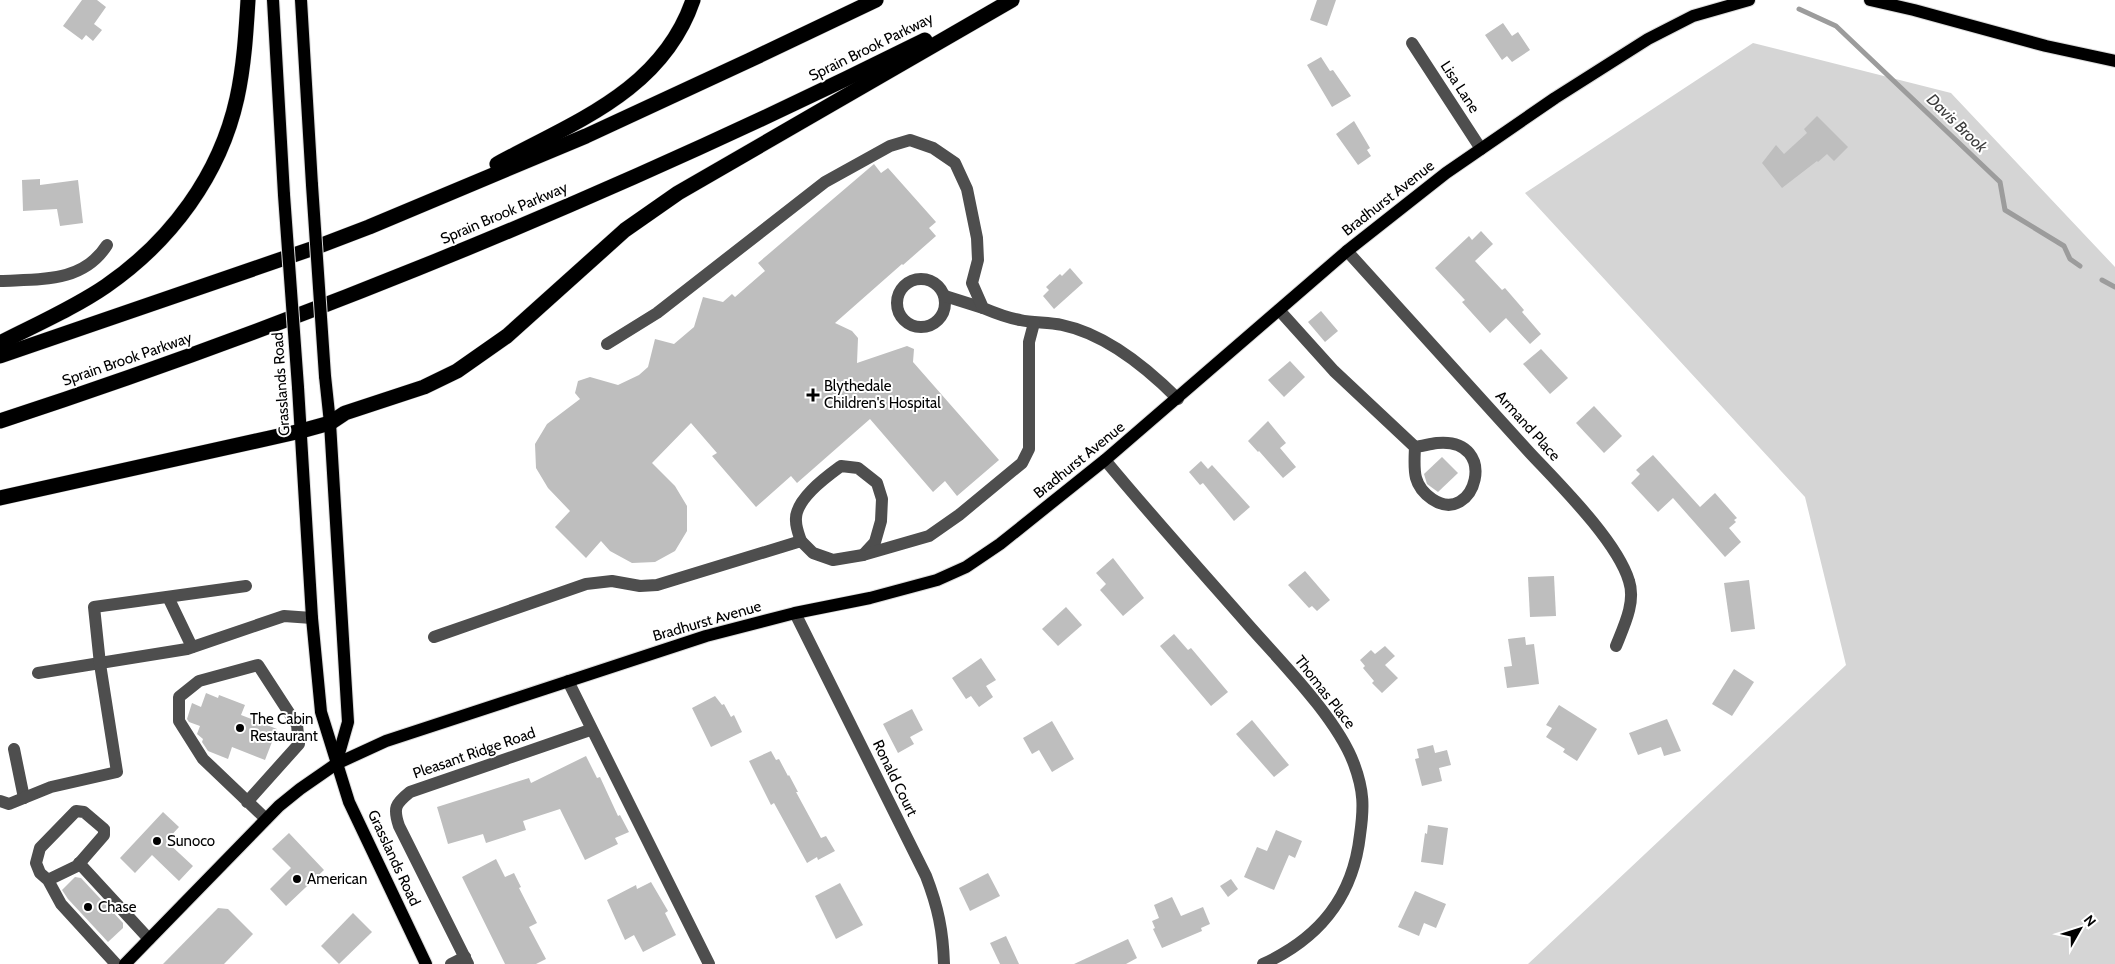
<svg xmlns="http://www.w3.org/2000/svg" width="2115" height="964" viewBox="0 0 2115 964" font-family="Cabin,sans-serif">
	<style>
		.green { fill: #d5d5d5 }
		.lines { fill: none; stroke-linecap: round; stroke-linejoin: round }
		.stream { stroke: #9c9c9c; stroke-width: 5 }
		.building { fill: #bebebe }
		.major-casing { stroke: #dbdbdb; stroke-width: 14 }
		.highway-casing { stroke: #dbdbdb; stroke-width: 16 }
		.minor { stroke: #4e4e4e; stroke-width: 12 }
		.major { stroke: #000; stroke-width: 12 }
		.highway { stroke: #000; stroke-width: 15 }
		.major-bridge-casing { stroke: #dbdbdb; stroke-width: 14; stroke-linecap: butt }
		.major-bridge { stroke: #000; stroke-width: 12 }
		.poi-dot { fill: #000; stroke: #fff; stroke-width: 2 }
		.labels { text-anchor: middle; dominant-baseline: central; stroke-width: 4; stroke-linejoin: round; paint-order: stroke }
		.street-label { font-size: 15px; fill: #000; stroke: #fff }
		.poi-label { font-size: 15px; fill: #000; stroke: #fff; text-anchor: start }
		.water-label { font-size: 16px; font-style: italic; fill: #3d3d3d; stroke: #fff }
	</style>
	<rect width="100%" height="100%" fill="#fff"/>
	<polygon class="green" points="1753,43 1951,93 2115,267 2115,964 1528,964 1846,665 1805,497 1525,193"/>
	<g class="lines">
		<g class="stream">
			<polyline points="1799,9 1836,26 2000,182 2005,210 2064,246 2070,259 2080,266"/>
			<polyline points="2102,280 2115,287"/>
		</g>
	</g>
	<g class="building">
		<polygon points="82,0 97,0 106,7 94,24 102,30 93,41 86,35 82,40 63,26"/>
		<polygon points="1317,0 1336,0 1327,26 1310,20"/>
		<polygon points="1503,23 1512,36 1518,32 1530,50 1512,62 1507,56 1502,60 1485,35"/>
		<polygon points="1321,57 1330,71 1333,70 1351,96 1332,107 1307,65"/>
		<polygon points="1817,116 1848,147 1834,161 1827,154 1818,162 1817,161 1782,188 1762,163 1776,145 1784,154 1807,133 1804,129"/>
		<polygon points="1354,121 1370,148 1367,150 1371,156 1358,165 1336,134"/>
		<polygon points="874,164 881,173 888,168 936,222 929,228 936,236 903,265 902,264 835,323 852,331 858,338 857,363 907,346 914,349 913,362 999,460 957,496 945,481 933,492 870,419 797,483 791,476 756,507 712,456 717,453 691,423 652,463 675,486 687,506 687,531 675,551 655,562 632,563 610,551 601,541 586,558 555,527 570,511 548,488 536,468 535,444 547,424 580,399 575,393 578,381 590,377 618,385 639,375 648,367 655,339 674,344 694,327 703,297 723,302 732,294 735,297 765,271 758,263"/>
		<polygon points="40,179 40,185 78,180 83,223 60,226 57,209 23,211 22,180"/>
		<polygon points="1481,231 1493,244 1475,261 1502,290 1505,288 1524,310 1522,312 1541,334 1530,344 1506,318 1490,333 1462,302 1465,300 1435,268 1469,236 1472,240"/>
		<polygon points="1070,268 1083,283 1054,309 1043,296 1049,290 1046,287 1060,274 1062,276"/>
		<polygon points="1321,311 1338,331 1325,342 1308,322"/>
		<polygon points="1541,349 1568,378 1550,394 1523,364"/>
		<polygon points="1290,361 1305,377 1284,397 1268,380"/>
		<polygon points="1594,406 1622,436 1604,453 1576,423"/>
		<polygon points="1268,421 1286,443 1280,448 1296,467 1283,478 1259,451 1258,452 1248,441"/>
		<polygon points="1653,455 1700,507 1715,493 1737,518 1734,520 1736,522 1729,528 1741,542 1725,557 1673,498 1658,512 1631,483 1640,474 1636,470"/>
		<polygon points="1442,457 1458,473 1438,492 1427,484 1424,474"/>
		<polygon points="1201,461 1208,469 1212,465 1250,507 1234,521 1203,483 1200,485 1189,472"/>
		<polygon points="1113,558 1144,598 1123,616 1100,590 1106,584 1096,573"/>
		<polygon points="1305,571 1330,600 1317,611 1312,606 1309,608 1288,585"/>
		<polygon points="1554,576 1556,616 1530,617 1528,577"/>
		<polygon points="1749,580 1755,629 1731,632 1724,583"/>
		<polygon points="1066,607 1082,625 1058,646 1042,629"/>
		<polygon points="1174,634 1188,650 1191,648 1228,692 1211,706 1160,646"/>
		<polygon points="1525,637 1526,645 1534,644 1539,684 1507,688 1504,667 1512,666 1508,639"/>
		<polygon points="1385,646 1395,656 1385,665 1398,678 1382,693 1372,683 1374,681 1363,668 1365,666 1360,660 1371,650 1375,654"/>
		<polygon points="981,658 996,680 986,686 993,697 979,707 971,696 966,699 952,678"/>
		<polygon points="1734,669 1754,682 1732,716 1712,704"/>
		<polygon points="206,693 218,698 219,695 245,705 241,715 277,729 265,760 232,747 228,759 208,751 202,742 203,739 197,734 200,726 189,722 187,719 192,703 201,707"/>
		<polygon points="715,696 722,705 724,704 731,717 734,715 742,732 711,747 692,708"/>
		<polygon points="1559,705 1597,729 1577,761 1563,752 1565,749 1546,737 1552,728 1546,725"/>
		<polygon points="912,709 923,730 910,737 914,744 898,753 883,724"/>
		<polygon points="1667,719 1681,751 1664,756 1661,747 1638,755 1629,733"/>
		<polygon points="1252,720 1289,765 1274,777 1236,734"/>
		<polygon points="1052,721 1074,759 1052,772 1039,750 1032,754 1023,738"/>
		<polygon points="1433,745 1435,753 1447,750 1451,765 1439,768 1442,781 1422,786 1415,759 1419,758 1417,749"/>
		<polygon points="771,751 776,760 779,759 788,776 789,775 798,792 796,792 821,838 826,836 835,851 818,860 817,857 807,863 774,803 771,805 749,761"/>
		<polygon points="586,756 597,778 600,777 618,816 620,815 629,832 615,838 618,844 585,860 560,809 523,821 526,830 486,843 483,834 448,844 437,807 529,778 531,783"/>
		<polygon points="163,812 179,827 166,841 193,866 179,881 152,855 135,873 120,858"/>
		<polygon points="1428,825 1448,828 1443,865 1421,862 1425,833 1427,834"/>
		<polygon points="1276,830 1302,841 1295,858 1289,855 1274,890 1244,877 1257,847 1267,851"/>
		<polygon points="289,833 324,870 286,906 270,889 291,868 272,849"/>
		<polygon points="496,859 505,877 514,873 521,887 519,888 537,923 529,927 546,959 536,964 505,964 462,877"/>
		<polygon points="988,873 1000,896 970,911 959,888"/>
		<polygon points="75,877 81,878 123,923 123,928 108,942 68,899 62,890"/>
		<polygon points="1231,879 1238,889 1228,897 1220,886"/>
		<polygon points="651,882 668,911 665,913 676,935 643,952 634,935 625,940 607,900 636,885 637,889"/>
		<polygon points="840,883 863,925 836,939 815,896"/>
		<polygon points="1415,891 1446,904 1436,928 1424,923 1419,936 1398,927"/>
		<polygon points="1172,897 1181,916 1203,907 1210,924 1201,928 1202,931 1162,948 1153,929 1155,928 1152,921 1159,918 1154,905"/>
		<polygon points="218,908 228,909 253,934 224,964 163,964"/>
		<polygon points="353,913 372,932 339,964 321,946"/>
		<polygon points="1006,936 1019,964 1000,964 990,943"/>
		<polygon points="1128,939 1137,958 1126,964 1074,964"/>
	</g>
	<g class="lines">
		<defs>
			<g id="major">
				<polyline points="273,0 284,195"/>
				<polyline points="301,0 312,185"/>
				<polyline points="1870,0 1914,10 2046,46 2115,61"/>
				<polyline points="325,376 330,423 348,722 336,764"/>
				<polyline points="298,387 312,618 321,712 349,802 426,964"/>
				<polyline points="125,964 279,806 300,789 336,764 386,741 706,636 795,613 870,598 937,580 966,567 1000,544 1105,460 1347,251 1446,173 1555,98 1648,39 1693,16 1749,0"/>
			</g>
			<g id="highway">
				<path d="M497,164C574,122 662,91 693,0"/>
				<path d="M0,343C35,325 74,308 106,286C171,241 220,175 237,98C244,66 246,33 248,0"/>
				<polyline points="0,356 314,248 369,227 586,136 750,60 876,0"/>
				<path d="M0,421C317,317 626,189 925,40"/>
				<polyline points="0,498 301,431 330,423 345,413 424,387 457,371 507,336 625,230 678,193 1012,0"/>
			</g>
		</defs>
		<use href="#major" class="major-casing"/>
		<use href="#highway" class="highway-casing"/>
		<g class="minor">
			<polyline points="1412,43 1481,149"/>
			<path d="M1347,251C1408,318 1469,385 1530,453C1559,484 1617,541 1629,581C1636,602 1624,626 1616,646"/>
			<circle cx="921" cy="303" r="24"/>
			<path d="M0,281C40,279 83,283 107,245"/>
			<polyline points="945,296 983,308"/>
			<path d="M1279,310L1334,371L1415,447C1414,470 1412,485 1432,499C1475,528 1501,437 1437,443C1430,444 1422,446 1415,447"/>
			<path d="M607,344L657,313L825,182L890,146L910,140L933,148L955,163L967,189L977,238L978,260L972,283L983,308C995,313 1007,318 1020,320C1033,323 1048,322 1062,325C1106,334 1146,367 1178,399"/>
			<path d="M1105,460C1153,518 1203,573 1252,629C1284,665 1338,720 1354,764C1364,791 1364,807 1360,835C1353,897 1320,938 1263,964"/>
			<path d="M801,541C799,535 796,528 796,521C794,500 826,477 841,466L858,468L877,483L882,499L881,521L875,542L863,555"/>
			<polyline points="168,597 192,647"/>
			<path d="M795,613L926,876C938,907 943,931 944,964"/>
			<polyline points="434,637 586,584 612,581 640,586 657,585 801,541 813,553 833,560 863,555 929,536 959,515 1022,463 1029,449 1029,342 1034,323"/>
			<polyline points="38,673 187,649 284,616 312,618"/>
			<polyline points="568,681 709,964"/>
			<polyline points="14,749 24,798"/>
			<polyline points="0,801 9,804 51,787 117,772 100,664 94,607 246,586"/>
			<polyline points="247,802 299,744 297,725 258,665 199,681 179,697 179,721 203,759 266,819"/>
			<polyline points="79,863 149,939"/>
			<polyline points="48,880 77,866 104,835 104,829 84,812 76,811 40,848 36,863 40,873 48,880 61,904 116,964"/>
			<polyline points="451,964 465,957"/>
			<path d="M468,964L399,826C393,808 395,804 410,792L590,730"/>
		</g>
		<use href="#major" class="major"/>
		<use href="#highway" class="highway"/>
		<defs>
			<g id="major-bridge">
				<polyline points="312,185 325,376"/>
				<polyline points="284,195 298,387"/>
			</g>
		</defs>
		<use href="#major-bridge" class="major-bridge-casing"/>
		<use href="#major-bridge" class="major-bridge"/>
	</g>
	<g class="poi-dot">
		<path d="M810.5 387.5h5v5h5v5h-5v5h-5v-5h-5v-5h5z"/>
		<circle cx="240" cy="728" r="5"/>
		<circle cx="157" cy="841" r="5"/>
		<circle cx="297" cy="879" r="5"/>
		<circle cx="88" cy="907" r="5"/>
	</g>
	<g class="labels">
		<g class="street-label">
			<text transform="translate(871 47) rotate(-26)">Sprain Brook Parkway</text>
			<text transform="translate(1460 87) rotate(57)">Lisa Lane</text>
			<text transform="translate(1388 198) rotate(-38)">Bradhurst Avenue</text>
			<text transform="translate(504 213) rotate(-23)">Sprain Brook Parkway</text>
			<text transform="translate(127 359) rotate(-19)">Sprain Brook Parkway</text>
			<text transform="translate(281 384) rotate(-94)">Grasslands Road</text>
			<text transform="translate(1528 426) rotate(48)">Armand Place</text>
			<text transform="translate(1079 460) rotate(-39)">Bradhurst Avenue</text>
			<text transform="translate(707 621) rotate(-16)">Bradhurst Avenue</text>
			<text transform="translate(1325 692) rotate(52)">Thomas Place</text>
			<text transform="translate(474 753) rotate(-19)">Pleasant Ridge Road</text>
			<text transform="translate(895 778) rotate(64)">Ronald Court</text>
			<text transform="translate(394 858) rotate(65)">Grasslands Road</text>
		</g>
		<g class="poi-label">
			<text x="824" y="386">Blythedale<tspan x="824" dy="17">Children's Hospital</tspan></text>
			<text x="250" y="719">The Cabin<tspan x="250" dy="17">Restaurant</tspan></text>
			<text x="167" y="841">Sunoco</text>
			<text x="307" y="879">American</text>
			<text x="98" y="907">Chase</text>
		</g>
		<g class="water-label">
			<text transform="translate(1957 123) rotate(44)">Davis Brook</text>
		</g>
	</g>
	<g transform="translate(2080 929) rotate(51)" stroke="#ffffff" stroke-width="4" paint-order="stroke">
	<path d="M0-4L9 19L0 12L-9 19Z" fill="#000000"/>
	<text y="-8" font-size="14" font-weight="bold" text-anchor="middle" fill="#000000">N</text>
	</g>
</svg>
